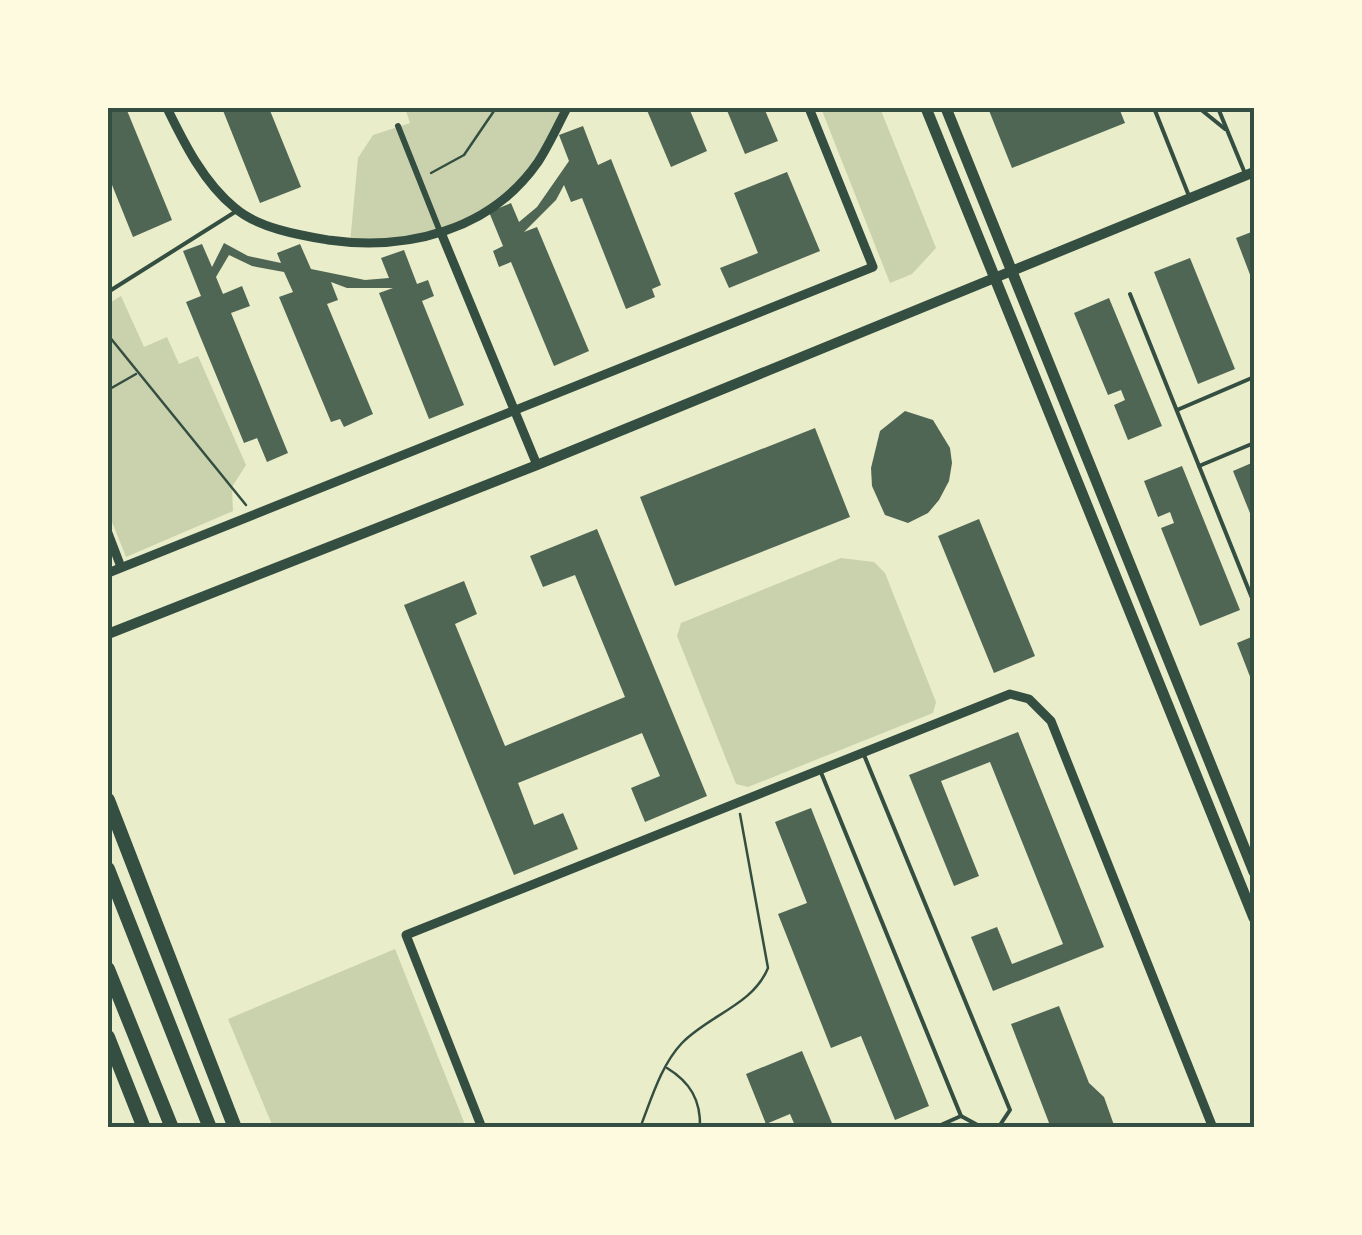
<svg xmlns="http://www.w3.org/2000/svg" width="1362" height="1235" viewBox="0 0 1362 1235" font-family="'Archivo Narrow',sans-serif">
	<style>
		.green { fill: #cad2ad }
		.building { fill: #4f6655 }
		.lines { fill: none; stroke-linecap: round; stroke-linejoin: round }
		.path { stroke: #344e41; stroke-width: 2.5 }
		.service { stroke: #344e41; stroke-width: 4 }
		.pedestrian { stroke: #344e41; stroke-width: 6 }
		.minor { stroke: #344e41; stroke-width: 9 }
		.tertiary { stroke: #344e41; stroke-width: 10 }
		.secondary { stroke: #344e41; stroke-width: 11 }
		.primary { stroke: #344e41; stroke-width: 14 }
		.trunk { stroke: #344e41; stroke-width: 14 }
		.neatline { fill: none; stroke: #344e41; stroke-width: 4 }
	</style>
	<rect width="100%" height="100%" fill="#e9edc9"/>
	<g class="green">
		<path d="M405,108H567C537,163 506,210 444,234C418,244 379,241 350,243L358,158L373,135L410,123Z"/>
		<polygon points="821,108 880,108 936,248 912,274 890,283"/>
		<polygon points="121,296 144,347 167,337 179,364 198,356 246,465 232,487 233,511 126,557 108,512 108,304"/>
		<polygon points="841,558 874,562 885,573 936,702 933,713 748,787 736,784 677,636 681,623"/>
		<polygon points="395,949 466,1127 273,1127 228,1019"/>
	</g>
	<g class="building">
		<polygon points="108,108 126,108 172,220 133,237 108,175"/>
		<polygon points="222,108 269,108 301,187 260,203"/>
		<polygon points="646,108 689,108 707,151 671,167"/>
		<polygon points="726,108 764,108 778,141 745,154"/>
		<polygon points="988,108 1119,108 1125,123 1012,168"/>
		<polygon points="583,126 598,165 611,159 661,285 652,289 655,297 626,309 582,198 571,202 564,185 556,200 524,232 537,227 589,351 554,366 511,262 499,267 493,251 503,246 489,212 511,203 519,222 537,207 569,161 559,135"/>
		<polygon points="787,172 820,251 729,288 720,268 758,253 734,193"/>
		<polygon points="1254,231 1254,285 1236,238"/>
		<polygon points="224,243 248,256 281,263 277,253 300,244 311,269 365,280 389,278 381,258 404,250 417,284 428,280 434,296 422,301 464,405 429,419 379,293 393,288 347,288 331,282 338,300 327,304 373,414 344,427 340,419 331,422 279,297 293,292 284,272 252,266 229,255 216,277 223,294 242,286 250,306 231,313 288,453 267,462 257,438 244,443 186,302 201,296 183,251 202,244 212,267"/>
		<polygon points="1190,258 1235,369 1198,384 1154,272"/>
		<polygon points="1109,298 1162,426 1128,440 1114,405 1125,400 1121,390 1108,395 1074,313"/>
		<polygon points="905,411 933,420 950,448 952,463 949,481 939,500 928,513 908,523 885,515 872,486 871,468 880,431"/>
		<polygon points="815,428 850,517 675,586 640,497"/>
		<polygon points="1254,462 1254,523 1233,471"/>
		<polygon points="1182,466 1240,610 1200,626 1161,528 1174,523 1170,512 1158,517 1144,481"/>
		<polygon points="979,519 1035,656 994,673 938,536"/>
		<polygon points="597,529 707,796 645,822 631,788 660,776 642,733 518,783 534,825 563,813 578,849 514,875 404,605 464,581 477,614 455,624 505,746 625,697 575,575 543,587 530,556"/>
		<polygon points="1254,636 1254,687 1237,643"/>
		<polygon points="1018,732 1104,947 993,991 971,937 997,927 1012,964 1063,944 990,762 941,781 979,876 954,886 909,775"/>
		<polygon points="811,808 929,1106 895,1120 861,1036 831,1048 778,914 807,903 775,822"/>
		<polygon points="1059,1006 1089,1083 1104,1097 1115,1128 1051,1128 1011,1024"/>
		<polygon points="802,1051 834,1128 796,1128 790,1114 766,1124 746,1074"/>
	</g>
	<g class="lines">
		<g class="path">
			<polyline points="431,173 464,155 496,108"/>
			<polyline points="108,335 246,505"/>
			<polyline points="108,390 136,374"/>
			<path d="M667,1068C690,1082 701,1100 700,1128"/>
			<path d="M640,1128C651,1100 661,1065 682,1043C709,1015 753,1005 768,968L740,814"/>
		</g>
		<g class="service">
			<polyline points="1154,108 1189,196"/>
			<polyline points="1199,108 1225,129"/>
			<polyline points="1218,108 1244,171"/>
			<polyline points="108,292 235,212"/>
			<polyline points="1130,294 1254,603"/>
			<polyline points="1177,410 1254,377"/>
			<polyline points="1199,466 1254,443"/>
			<polyline points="864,755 1010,1110 998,1128"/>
			<polyline points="820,770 961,1116 983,1128"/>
			<polyline points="934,1128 961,1116"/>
		</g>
		<polyline class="pedestrian" points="398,126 441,234"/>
		<g class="minor">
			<path d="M167,108C184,143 204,183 235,208C258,228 299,235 328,240C407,251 490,231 538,162C549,145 558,125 567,108"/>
			<polyline points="442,235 537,465"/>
			<polyline points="108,533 121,567"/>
			<polyline points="108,573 873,267 809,108"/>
			<polyline points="482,1128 406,935 1010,694 1029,699 1051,721 1213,1128"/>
		</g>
		<polyline class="tertiary" points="108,634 537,465 1254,172"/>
		<g class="secondary">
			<polyline points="926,108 1254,918"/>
			<polyline points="946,108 1254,872"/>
		</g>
		<g class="primary">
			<polyline points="108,800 235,1128"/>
			<polyline points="108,1037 144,1128"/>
		</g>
		<g class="trunk">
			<polyline points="108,869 210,1128"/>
			<polyline points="108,969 172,1128"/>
		</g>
	</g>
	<rect width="1362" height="1235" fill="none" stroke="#fefae0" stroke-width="220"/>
	<rect x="110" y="110" width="1142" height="1015" class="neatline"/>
</svg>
